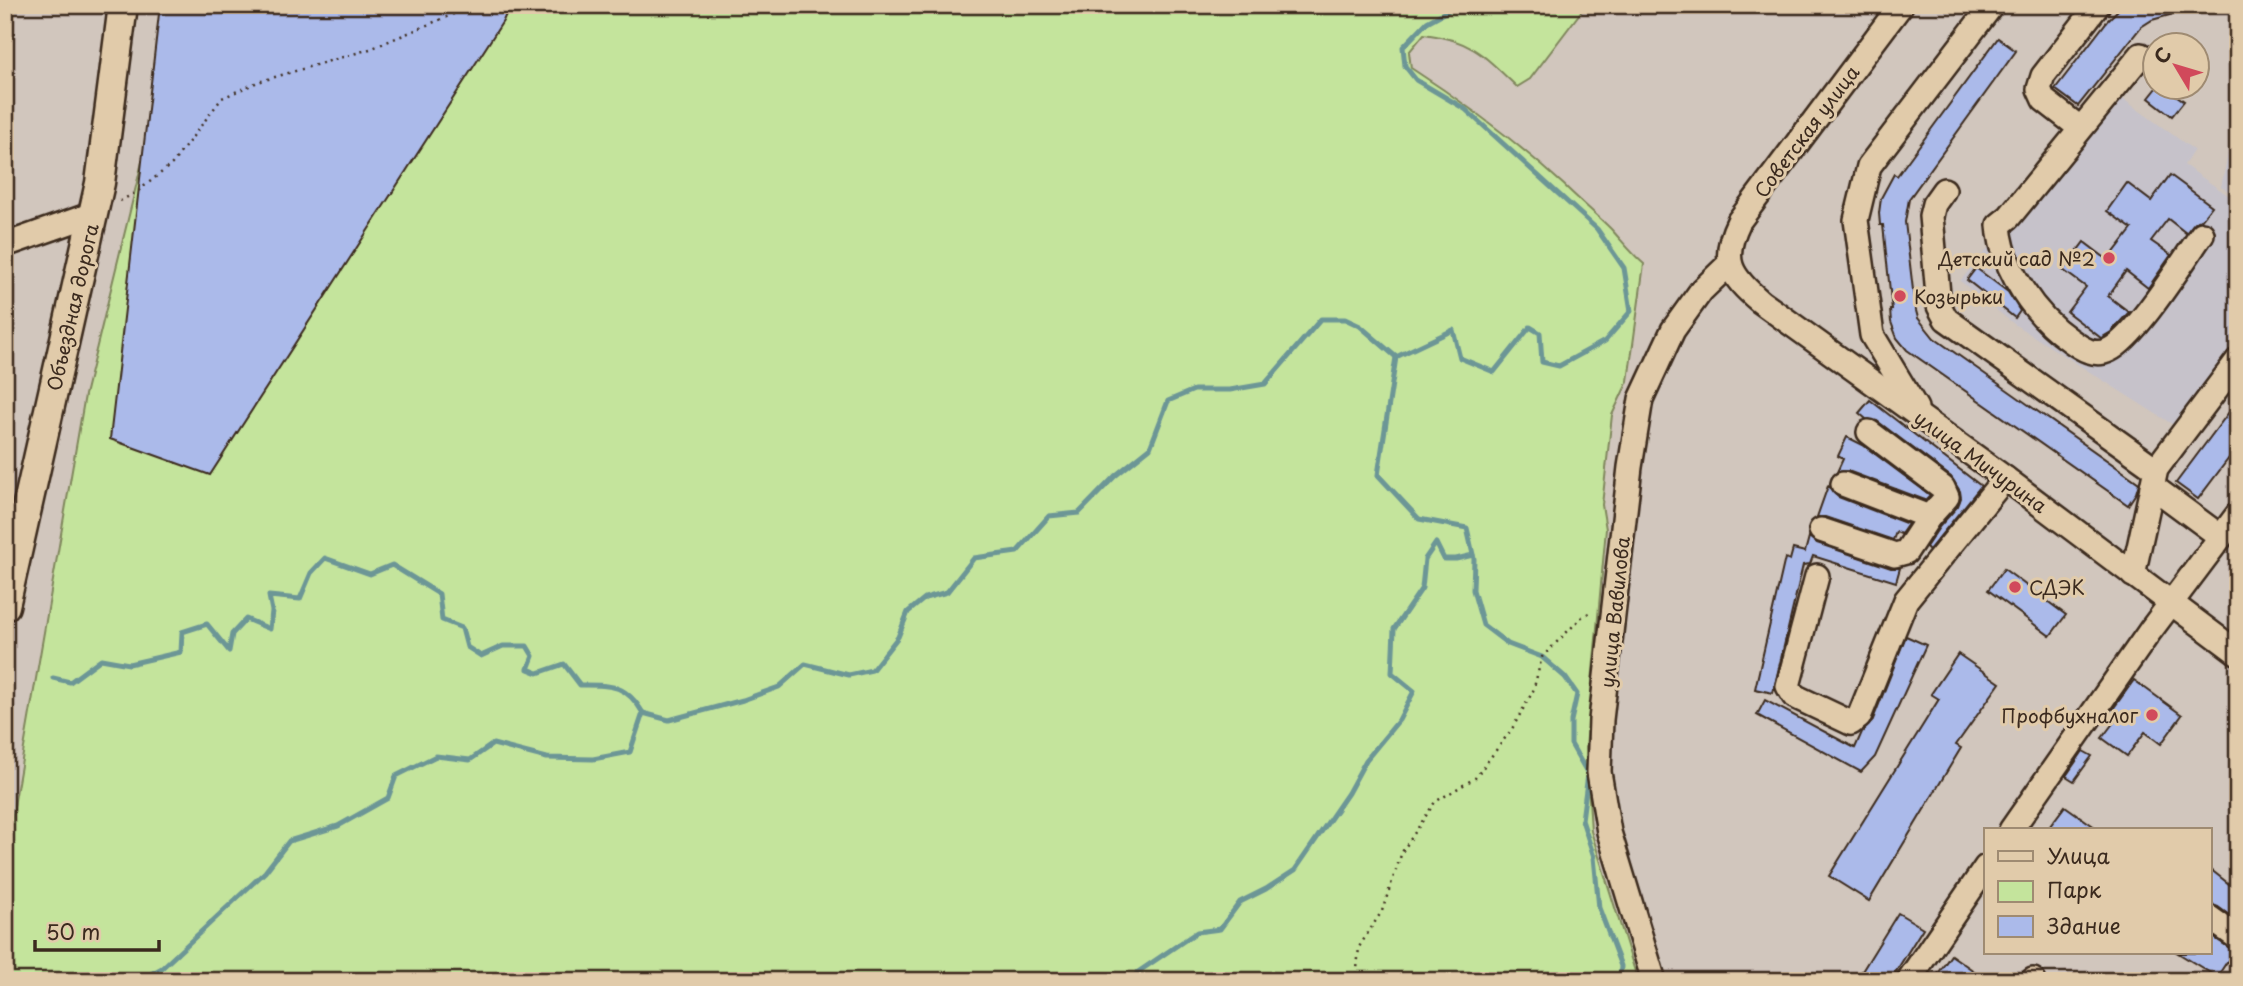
<svg xmlns="http://www.w3.org/2000/svg" width="2243" height="986" viewBox="0 0 2243 986" font-family="'Playpen Sans',sans-serif">
	<style>
		.built { fill: #c6c2ca }
		.green { fill: #c4e49c; stroke: #80875d; stroke-width: 2 }
		.lines { fill: none; stroke-linecap: round; stroke-linejoin: round }
		.stream { stroke: #6c9696; stroke-width: 5 }
		.building { fill: #abbaea; stroke: #3b2a1e; stroke-width: 2 }
		.minor-casing { stroke: #3b2a1e; stroke-width: 28 }
		.major-casing { stroke: #3b2a1e; stroke-width: 33 }
		.path { stroke: #3b2a1e; stroke-width: 2.5; stroke-dasharray: 2 5; stroke-linecap: butt }
		.minor { stroke: #e1cbaa; stroke-width: 23 }
		.major { stroke: #e1cbaa; stroke-width: 28 }
		.poi-dot { fill: #d1495b; stroke: #e1cbaa; stroke-width: 2.5 }
		.labels { text-anchor: middle; dominant-baseline: central; stroke-width: 6; stroke-linejoin: round; paint-order: stroke }
		.street-label { font-size: 19px; fill: #3b2a1e; stroke: #e1cbaa }
		.poi-label { font-size: 19px; fill: #3b2a1e; stroke: #e1cbaa; text-anchor: end }
	</style>
	<rect width="100%" height="100%" fill="#d1c6bd"/>
	<filter id="ink" filterUnits="userSpaceOnUse"><feTurbulence type="fractalNoise" baseFrequency=".0143" numOctaves="2"/><feDisplacementMap in="SourceGraphic" scale="14" xChannelSelector="R" yChannelSelector="G"/><feConvolveMatrix kernelMatrix="1 2 1 2 8 2 1 2 1" color-interpolation-filters="sRGB"/></filter>
	<g filter="url(#ink)">
		<g class="built">
			<polygon points="2119,96 2194,150 2184,165 2238,202 2238,339 2175,426 2014,324 1960,281"/>
			<polygon points="2238,107 2238,197 2221,187"/>
		</g>
		<path class="green" d="M167,5H1586L1530,79L1517,87C1484,55 1471,40 1424,34L1409,52L1411,68C1465,103 1516,141 1564,185C1579,200 1596,214 1611,229C1622,241 1631,253 1644,264L1628,381L1612,415L1602,505L1606,529L1586,748L1591,831L1638,981H5V878L15,800L85,395L163,76Z"/>
		<g class="lines">
			<g class="stream">
				<polyline points="1458,5 1427,22 1403,47 1405,66 1416,80 1465,109 1597,229 1624,268 1631,311 1605,341 1559,366 1542,362 1540,333 1530,327 1494,372 1460,358 1453,330 1396,357 1378,475 1419,519 1467,528 1474,559 1473,590 1483,625 1508,644 1542,657 1565,677 1577,694 1571,721 1571,744 1588,774 1582,820 1594,857 1599,908 1621,966 1620,981"/>
				<path d="M53,678L70,682L101,659L129,664L181,652L182,632L207,624L229,651L232,634L246,619L270,629L272,611L269,596L300,599L311,573L325,558L370,574L392,565L439,594L442,620L462,628L467,647L481,656L503,646H527L533,656L528,669L538,673L564,664L580,685C612,685 626,684 643,713"/>
				<polyline points="138,981 162,968 265,872 289,841 338,826 388,798 396,776 436,756 470,760 493,744 547,758 593,759 630,752 643,713 669,720 743,700 779,687 805,664 849,675 872,670 898,637 908,612 925,598 947,592 974,558 1017,552 1049,516 1079,513 1115,476 1150,448 1168,401 1194,390 1230,390 1265,384 1321,319 1345,319 1360,326 1396,357"/>
				<polyline points="1131,981 1138,972 1197,932 1220,929 1240,902 1266,889 1295,870 1348,793 1366,760 1399,720 1414,691 1392,673 1394,629 1422,588 1425,559 1436,543 1444,559 1456,559 1473,555"/>
			</g>
		</g>
		<g class="building">
			<polygon points="160,5 510,5 503,21 210,475 110,439"/>
			<polygon points="2123,5 2191,5 2191,9 2152,20 2141,27 2078,106 2055,89 2108,20"/>
			<polygon points="1998,38 2016,51 1909,199 1905,222 1915,307 1918,318 1934,338 2139,483 2136,493 2128,505 1907,350 1897,338 1891,322 1890,310 1892,310 1883,225 1880,225 1879,213 1881,198 1894,174 1897,176"/>
			<polygon points="2157,88 2166,88 2184,101 2172,116 2149,98"/>
			<polygon points="2170,175 2212,206 2201,220 2195,222 2186,233 2168,219 2151,241 2171,255 2148,288 2126,271 2108,296 2129,312 2111,332 2101,338 2067,312 2086,287 2063,270 2084,242 2108,260 2132,229 2107,211 2127,183 2151,201"/>
			<polygon points="1976,268 2008,292 2020,311 2015,318 1967,280"/>
			<polygon points="1870,400 1981,486 1929,550 1926,547 1940,526 1958,506 1961,498 1960,491 1951,477 1877,421 1866,419 1859,413"/>
			<polygon points="2238,400 2238,446 2198,499 2176,483"/>
			<polygon points="1847,437 1863,445 1930,495 1925,500 1848,471 1837,472 1843,459 1838,456"/>
			<polygon points="1828,486 1838,497 1908,524 1901,534 1896,532 1893,540 1825,517 1817,517"/>
			<polygon points="1809,537 1817,543 1891,568 1900,568 1896,582 1813,556 1810,564 1803,565 1773,693 1755,689 1785,558 1790,560 1793,549 1805,552"/>
			<polygon points="2004,569 2066,615 2050,636 1988,590"/>
			<polygon points="1906,636 1926,645 1875,757 1861,772 1757,715 1765,700 1855,748 1862,732 1872,722"/>
			<polygon points="1958,654 2000,683 1956,745 1961,748 1869,901 1829,876 1939,699 1931,694"/>
			<polygon points="2134,680 2182,715 2161,744 2145,732 2127,756 2102,738 2120,714 2113,709"/>
			<polygon points="2083,751 2092,756 2074,781 2066,776"/>
			<polygon points="2065,806 2099,830 2047,830"/>
			<polygon points="2210,869 2234,888 2232,917 2218,907 2210,904"/>
			<polygon points="1898,913 1923,928 1890,981 1856,981"/>
			<polygon points="2210,935 2234,951 2217,977 2178,953 2210,953"/>
			<polygon points="1951,955 1974,971 1967,981 1933,981"/>
		</g>
		<g class="lines">
			<defs>
				<g id="minor">
					<path d="M1901,5L1739,221C1720,260 1730,276 1761,302L2005,478L2238,653"/>
					<path d="M2141,55L2009,217L1999,225C2002,269 2035,316 2070,340C2082,349 2095,357 2109,350C2136,337 2183,261 2202,234"/>
					<polyline points="2080,128 2044,100 2039,89 2043,76 2098,5"/>
					<polyline points="1944,190 1934,204 1931,216 1939,306 1946,319 2156,469"/>
					<polyline points="5,245 93,214"/>
					<polyline points="1916,408 1872,335 1856,220 1869,166 1992,5"/>
					<polyline points="1843,484 1929,517"/>
					<polyline points="2152,486 2221,537"/>
					<polyline points="1821,530 1895,555 1906,552 1929,517 1947,497 1943,488 1869,432"/>
					<polyline points="2133,575 2156,469 2238,360"/>
					<polyline points="1817,576 1788,686 1794,696 1851,723 1859,717 1906,600 2005,478"/>
					<polyline points="2011,830 2150,631 2238,514"/>
					<polyline points="2210,918 2238,938"/>
					<polyline points="1654,981 1609,832 1599,772 1601,720 1630,467 1641,399 1673,330 1701,291 1729,264"/>
					<polyline points="1908,981 1986,867"/>
					<polyline points="2033,981 2033,980"/>
				</g>
				<polyline id="major" points="5,606 100,183 123,5"/>
			</defs>
			<use href="#minor" class="minor-casing"/>
			<use href="#major" class="major-casing"/>
			<g class="path">
				<polyline points="120,201 137,192 172,164 222,98 258,82 370,49 475,5"/>
				<polyline points="1356,981 1359,947 1382,911 1402,852 1435,802 1475,778 1512,729 1533,691 1542,657 1583,616 1593,611"/>
			</g>
			<use href="#minor" class="minor"/>
			<use href="#major" class="major"/>
		</g>
	</g>
	<g class="poi-dot">
		<circle cx="2109" cy="258" r="7"/>
		<circle cx="1900" cy="296" r="7"/>
		<circle cx="2015" cy="587" r="7"/>
		<circle cx="2152" cy="715" r="7"/>
	</g>
	<g class="labels">
		<g class="street-label">
			<text transform="translate(1806 131) rotate(-53)">Советская улица</text>
			<text transform="translate(72 307) rotate(-77)">Объездная дорога</text>
			<text transform="translate(1981 461) rotate(36)">улица Мичурина</text>
			<text transform="translate(1614 612) rotate(-84)">улица Вавилова</text>
		</g>
		<g class="poi-label">
			<text x="2095" y="258">Детский сад №2</text>
			<text x="1914" y="296" text-anchor="start">Козырьки</text>
			<text x="2029" y="587" text-anchor="start">СДЭК</text>
			<text x="2138" y="715">Профбухналог</text>
		</g>
	</g>
	<rect width="2243" height="986" fill="none" stroke="#e1cbaa" stroke-width="28"/>
	<rect x="14" y="14" width="2215" height="958" fill="none" stroke="#3b2a1e" stroke-width="2.5" filter="url(#ink)"/>
	<rect x="1984" y="828" width="228" height="126" fill="#e1cbaa" stroke="#9f8b72" stroke-width="2"/>
	<rect x="1998" y="851" width="35" height="10" fill="#e1cbaa" stroke="#9f8b72" stroke-width="2"/>
	<text x="2047" y="864" font-size="21" fill="#3b2a1e">Улица</text>
	<rect x="1998" y="881" width="35" height="21" fill="#c4e49c" stroke="#9f8b72" stroke-width="2"/>
	<text x="2047" y="898" font-size="21" fill="#3b2a1e">Парк</text>
	<rect x="1998" y="916" width="35" height="21" fill="#abbaea" stroke="#9f8b72" stroke-width="2"/>
	<text x="2047" y="934" font-size="21" fill="#3b2a1e">Здание</text>
	<g transform="translate(2176 66) rotate(308)"><circle r="33" fill="#e1cbaa" stroke="#9f8b72" stroke-width="2"/>
	<path d="M0-5L12 26L0 18L-12 26Z" fill="#d1495b"/>
	<text y="-10" font-size="19" font-weight="bold" text-anchor="middle" fill="#3b2a1e">С</text>
	</g>
	<path d="M35 940v10h124v-10" fill="none" stroke="#3b2a1e" stroke-width="3.5"/>
	<text x="46" y="940" font-size="21" fill="#3b2a1e" stroke="#e1cbaa" stroke-width="5" paint-order="stroke">50 m</text>
</svg>
